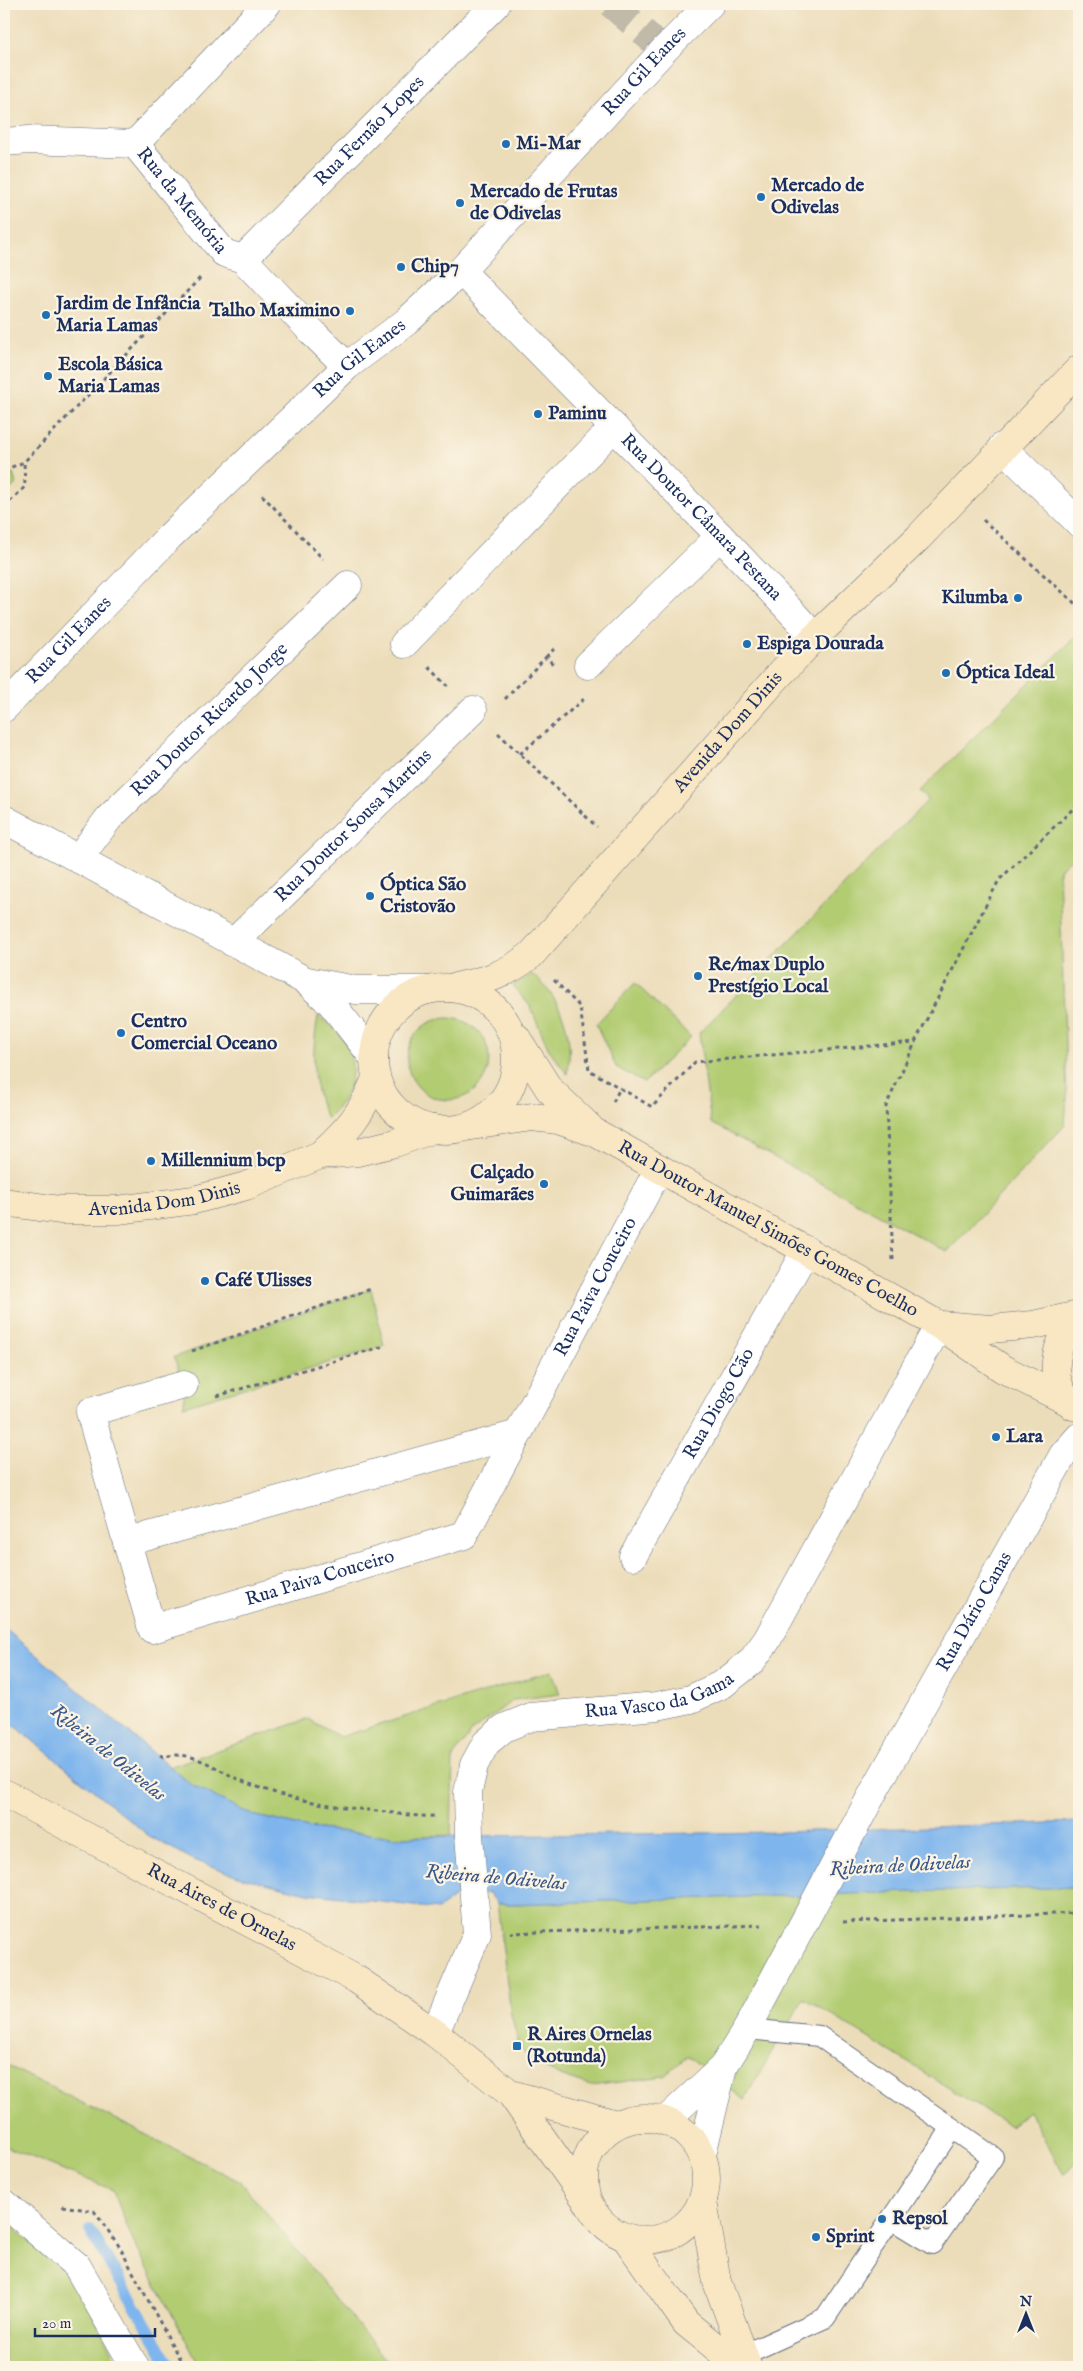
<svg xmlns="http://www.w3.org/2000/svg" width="1083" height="2371" viewBox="0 0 1083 2371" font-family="'IM FELL English',serif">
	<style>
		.green { fill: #b2cc72; stroke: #667e68 }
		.water { fill: #7eb5ed; stroke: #4c72a6 }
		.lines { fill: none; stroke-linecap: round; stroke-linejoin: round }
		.stream { stroke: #7eb5ed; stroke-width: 12 }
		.street-tunnel { stroke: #c2baa8; stroke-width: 28; stroke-dasharray: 28 14; stroke-linecap: butt }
		.lane-casing { stroke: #646c7e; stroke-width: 22 }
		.street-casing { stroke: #646c7e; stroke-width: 29 }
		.secondary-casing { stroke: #646c7e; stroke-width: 29 }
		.path { stroke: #646c7e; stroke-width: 3; stroke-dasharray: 4 4; stroke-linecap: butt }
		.lane { stroke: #fff; stroke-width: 20 }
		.street { stroke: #fff; stroke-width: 28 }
		.secondary { stroke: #f9e7c3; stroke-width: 28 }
		.poi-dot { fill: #1f6fb2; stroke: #fcf5e5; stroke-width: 2 }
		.labels { text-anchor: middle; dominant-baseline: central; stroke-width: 4.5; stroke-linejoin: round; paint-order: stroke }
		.street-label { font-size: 19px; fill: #1b2f5e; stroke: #fcf5e5 }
		.poi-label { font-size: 19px; font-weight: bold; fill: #1b2f5e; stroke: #fcf5e5; text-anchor: start }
		.water-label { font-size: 20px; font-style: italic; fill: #395789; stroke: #fcf5e5 }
	</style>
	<rect width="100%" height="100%" fill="#fcf5e5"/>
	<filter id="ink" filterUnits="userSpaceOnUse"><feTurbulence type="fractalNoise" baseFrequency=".02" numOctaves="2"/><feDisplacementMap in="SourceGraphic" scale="10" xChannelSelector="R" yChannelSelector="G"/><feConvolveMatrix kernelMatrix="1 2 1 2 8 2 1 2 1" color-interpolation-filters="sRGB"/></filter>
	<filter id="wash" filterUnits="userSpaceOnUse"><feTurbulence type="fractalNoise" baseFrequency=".0096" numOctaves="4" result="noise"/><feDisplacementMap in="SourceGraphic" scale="20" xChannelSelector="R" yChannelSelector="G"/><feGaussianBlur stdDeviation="1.12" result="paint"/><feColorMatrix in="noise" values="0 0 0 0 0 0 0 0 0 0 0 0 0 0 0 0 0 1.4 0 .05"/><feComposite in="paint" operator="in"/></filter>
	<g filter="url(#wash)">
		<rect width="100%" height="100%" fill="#ecddba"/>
		<g class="green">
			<polygon points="13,473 16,484 4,496 4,476"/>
			<polygon points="1079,633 1079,851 1059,870 1067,1098 1065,1125 947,1252 711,1123 699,1033 928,800 920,791"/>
			<path d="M532,974C562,998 575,1037 567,1074L548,1048L530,1006L513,986Z"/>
			<polygon points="635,983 691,1037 644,1083 616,1067 596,1024"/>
			<path d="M318,1016C360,1043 364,1084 327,1119C310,1085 312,1052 318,1016Z"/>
			<circle cx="448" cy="1059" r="41"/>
			<polygon points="371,1289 384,1346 184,1406 184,1385 174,1357"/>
			<polygon points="552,1671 560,1694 513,1700 471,1732 453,1757 451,1835 398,1837 309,1828 252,1815 193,1786 169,1767 308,1719 340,1737"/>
			<polygon points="1079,1887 1079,2159 1064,2175 1029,2111 1010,2126 804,1998 744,2100 688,2056 664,2076 591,2086 563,2077 531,2061 519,2046 511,2015 497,1903 511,1904"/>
			<polygon points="4,2064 241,2182 392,2367 200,2367 132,2239 113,2190 4,2146"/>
			<polygon points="4,2220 74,2280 120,2367 4,2367"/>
		</g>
		<polygon class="water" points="4,1628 193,1786 252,1815 309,1828 398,1837 781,1832 1079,1822 1079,1887 511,1904 497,1903 489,1893 458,1895 438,1909 308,1893 244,1878 194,1860 149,1836 4,1717"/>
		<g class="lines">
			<polyline class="stream" points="90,2230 171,2367"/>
		</g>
	</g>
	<g filter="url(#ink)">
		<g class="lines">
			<polyline class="street-tunnel" points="611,4 664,50"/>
			<defs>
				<g id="lane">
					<polyline points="891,2219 932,2244 993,2157 952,2128"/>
					<polyline points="743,2355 825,2318 952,2128 819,2036 747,2029"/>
				</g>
				<g id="street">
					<path id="s1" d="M267,4L135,144L224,253L243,259L315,335L347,366"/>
					<polyline points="4,142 29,140 135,144"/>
					<path id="s2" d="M243,259L496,4"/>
					<path id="s3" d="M461,271L720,536L815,637"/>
					<polyline points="1002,447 1079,523"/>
					<polyline points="404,644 614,427"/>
					<polyline points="588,665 720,536"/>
					<path id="s4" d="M4,708L169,537L347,366L406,322L461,271L664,50L710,4"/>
					<polyline points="4,819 306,981 331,1003 374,1058"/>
					<path id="s5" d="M78,859L109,818L348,585"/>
					<path id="s6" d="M233,943L473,710"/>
					<polyline points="307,981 356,990 427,990"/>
					<path id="s7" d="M184,1385L90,1412L127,1542L518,1434L659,1168"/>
					<path id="s8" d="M127,1542L152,1629L464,1535L518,1434"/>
					<path id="s9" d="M633,1556L806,1250"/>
					<path id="s10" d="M435,2033L477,1934L469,1835L468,1792L474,1765L486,1743L504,1728L531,1717L657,1706L691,1699L723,1684L751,1662L767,1640L939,1325"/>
					<path id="s11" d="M666,2120L723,2067L747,2029L874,1791L1063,1455L1079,1437"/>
					<polyline points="702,2154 723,2067"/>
					<polyline points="4,2203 77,2266 135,2367"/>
				</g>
				<g id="secondary">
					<circle cx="445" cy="1059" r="71"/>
					<path id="s12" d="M451,988C486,980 502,977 531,955L779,675L815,637L918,538L1079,369"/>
					<polyline points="516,1037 549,1089 589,1127"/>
					<path id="s13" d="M471,1126L532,1117L558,1120L596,1133L939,1325L1003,1369L1069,1402"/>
					<path d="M320,1155C349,1128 361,1115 376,1078"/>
					<path id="s14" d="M4,1202L60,1210H118L194,1200L246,1186L320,1155L358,1152L395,1143L433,1129"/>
					<polyline points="941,1325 990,1329 1033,1325 1079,1315"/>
					<path d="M1073,1406C1046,1381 1053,1340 1079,1318"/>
					<path id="s15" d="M4,1793L356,1979L435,2033L511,2094L591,2207"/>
					<polyline points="511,2094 616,2124"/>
					<circle cx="645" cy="2179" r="61"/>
					<polyline points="703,2202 717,2282 748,2367"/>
					<polyline points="625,2237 686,2323 740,2367"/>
				</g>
			</defs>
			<use href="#lane" class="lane-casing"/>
			<use href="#street" class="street-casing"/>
			<use href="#secondary" class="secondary-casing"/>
			<g class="path">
				<polyline points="4,470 24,462 201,277"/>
				<polyline points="262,495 323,559"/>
				<polyline points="4,507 25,487 24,462"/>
				<polyline points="983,520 1079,607"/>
				<polyline points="546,657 556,647"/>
				<polyline points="429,667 448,686"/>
				<polyline points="505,699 546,657 553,664"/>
				<polyline points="498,733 597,827"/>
				<polyline points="520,754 584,699"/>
				<polyline points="554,980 580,1007 589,1070 620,1088"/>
				<polyline points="613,1102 620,1088 652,1107 695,1062 915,1042 999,880 1079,803"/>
				<polyline points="893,1260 886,1106 915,1043"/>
				<polyline points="192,1351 371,1289"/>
				<polyline points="217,1396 384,1346"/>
				<path d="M160,1755L164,1757C191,1749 214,1768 238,1779C282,1799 330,1806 377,1811C396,1813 415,1817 434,1816"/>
				<polyline points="843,1922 1079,1913"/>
				<polyline points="510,1933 764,1925"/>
				<polyline points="62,2206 94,2211 119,2246 184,2367"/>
			</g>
			<use href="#lane" class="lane"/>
			<use href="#street" class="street"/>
			<use href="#secondary" class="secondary"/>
		</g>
	</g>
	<g class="poi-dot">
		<circle cx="506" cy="144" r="5"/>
		<circle cx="761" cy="197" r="5"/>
		<circle cx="460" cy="203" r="5"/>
		<circle cx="401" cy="267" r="5"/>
		<circle cx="350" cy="311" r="5"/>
		<circle cx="46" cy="315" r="5"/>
		<circle cx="48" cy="376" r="5"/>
		<circle cx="538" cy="414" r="5"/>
		<circle cx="1018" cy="598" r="5"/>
		<circle cx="747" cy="644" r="5"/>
		<circle cx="946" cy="673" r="5"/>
		<circle cx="370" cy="896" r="5"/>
		<circle cx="698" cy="976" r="5"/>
		<circle cx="121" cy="1033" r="5"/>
		<circle cx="151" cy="1161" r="5"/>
		<circle cx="544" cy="1184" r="5"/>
		<circle cx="205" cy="1281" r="5"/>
		<circle cx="996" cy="1437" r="5"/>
		<rect x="512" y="2041" width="10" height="10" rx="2.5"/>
		<circle cx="882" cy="2219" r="5"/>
		<circle cx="816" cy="2237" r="5"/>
	</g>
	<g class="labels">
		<g class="street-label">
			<text stroke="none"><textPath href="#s4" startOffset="904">Rua Gil Eanes</textPath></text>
			<text stroke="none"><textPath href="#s2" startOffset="180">Rua Fernão Lopes</textPath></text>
			<text stroke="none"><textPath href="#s1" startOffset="266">Rua da Memória</textPath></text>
			<text stroke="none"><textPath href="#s4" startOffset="499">Rua Gil Eanes</textPath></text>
			<text stroke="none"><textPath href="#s3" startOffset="344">Rua Doutor Câmara Pestana</textPath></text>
			<text stroke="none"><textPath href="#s4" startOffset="94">Rua Gil Eanes</textPath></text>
			<text stroke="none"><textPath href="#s5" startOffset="192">Rua Doutor Ricardo Jorge</textPath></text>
			<text stroke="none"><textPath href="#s12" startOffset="385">Avenida Dom Dinis</textPath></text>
			<text stroke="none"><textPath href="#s6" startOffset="168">Rua Doutor Sousa Martins</textPath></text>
			<text stroke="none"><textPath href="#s14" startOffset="162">Avenida Dom Dinis</textPath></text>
			<text stroke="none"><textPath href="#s13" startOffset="325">Rua Doutor Manuel Simões Gomes Coelho</textPath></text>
			<text stroke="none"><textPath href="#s7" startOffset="805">Rua Paiva Couceiro</textPath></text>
			<text stroke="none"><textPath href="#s9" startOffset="175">Rua Diogo Cão</textPath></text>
			<text stroke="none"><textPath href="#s8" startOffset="266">Rua Paiva Couceiro</textPath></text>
			<text stroke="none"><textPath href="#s11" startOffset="598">Rua Dário Canas</textPath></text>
			<text stroke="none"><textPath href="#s10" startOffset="486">Rua Vasco da Gama</textPath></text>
			<text stroke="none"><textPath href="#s15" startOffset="246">Rua Aires de Ornelas</textPath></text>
		</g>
		<g class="poi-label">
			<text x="516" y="144">Mi-Mar</text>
			<text x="771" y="186">Mercado de<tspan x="771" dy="22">Odivelas</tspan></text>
			<text x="470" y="192">Mercado de Frutas<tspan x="470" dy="22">de Odivelas</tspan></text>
			<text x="411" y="267">Chip7</text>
			<text x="56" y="304">Jardim de Infância<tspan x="56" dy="22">Maria Lamas</tspan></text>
			<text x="340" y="311" text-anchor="end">Talho Maximino</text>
			<text x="58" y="365">Escola Básica<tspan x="58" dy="22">Maria Lamas</tspan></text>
			<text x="548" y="414">Paminu</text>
			<text x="1008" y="598" text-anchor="end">Kilumba</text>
			<text x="757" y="644">Espiga Dourada</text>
			<text x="956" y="673">Óptica Ideal</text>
			<text x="380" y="885">Óptica São<tspan x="380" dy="22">Cristovão</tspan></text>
			<text x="708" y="965">Re/max Duplo<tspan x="708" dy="22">Prestígio Local</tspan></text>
			<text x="131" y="1022">Centro<tspan x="131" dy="22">Comercial Oceano</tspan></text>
			<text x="161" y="1161">Millennium bcp</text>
			<text x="534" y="1173" text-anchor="end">Calçado<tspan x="534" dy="22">Guimarães</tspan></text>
			<text x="215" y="1281">Café Ulisses</text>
			<text x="1006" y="1437">Lara</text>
			<text x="527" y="2035">R Aires Ornelas<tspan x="527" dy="22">(Rotunda)</tspan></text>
			<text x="892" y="2219">Repsol</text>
			<text x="826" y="2237">Sprint</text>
		</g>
		<g class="water-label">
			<text transform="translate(108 1753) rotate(39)">Ribeira de Odivelas</text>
			<text transform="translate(900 1866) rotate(-3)">Ribeira de Odivelas</text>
			<text transform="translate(496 1878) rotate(5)">Ribeira de Odivelas</text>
		</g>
	</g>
	<rect width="1083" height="2371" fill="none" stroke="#fcf5e5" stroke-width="20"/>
	<g transform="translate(1026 2314)" stroke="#fcf5e5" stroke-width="4" paint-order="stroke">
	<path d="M0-4L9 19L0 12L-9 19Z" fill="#1b2f5e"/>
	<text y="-8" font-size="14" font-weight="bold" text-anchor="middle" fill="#1b2f5e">N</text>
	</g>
	<path d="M35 2328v8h120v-8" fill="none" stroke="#1b2f5e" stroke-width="2.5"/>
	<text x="42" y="2328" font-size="15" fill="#1b2f5e" stroke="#fcf5e5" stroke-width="4" paint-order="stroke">20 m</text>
</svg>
